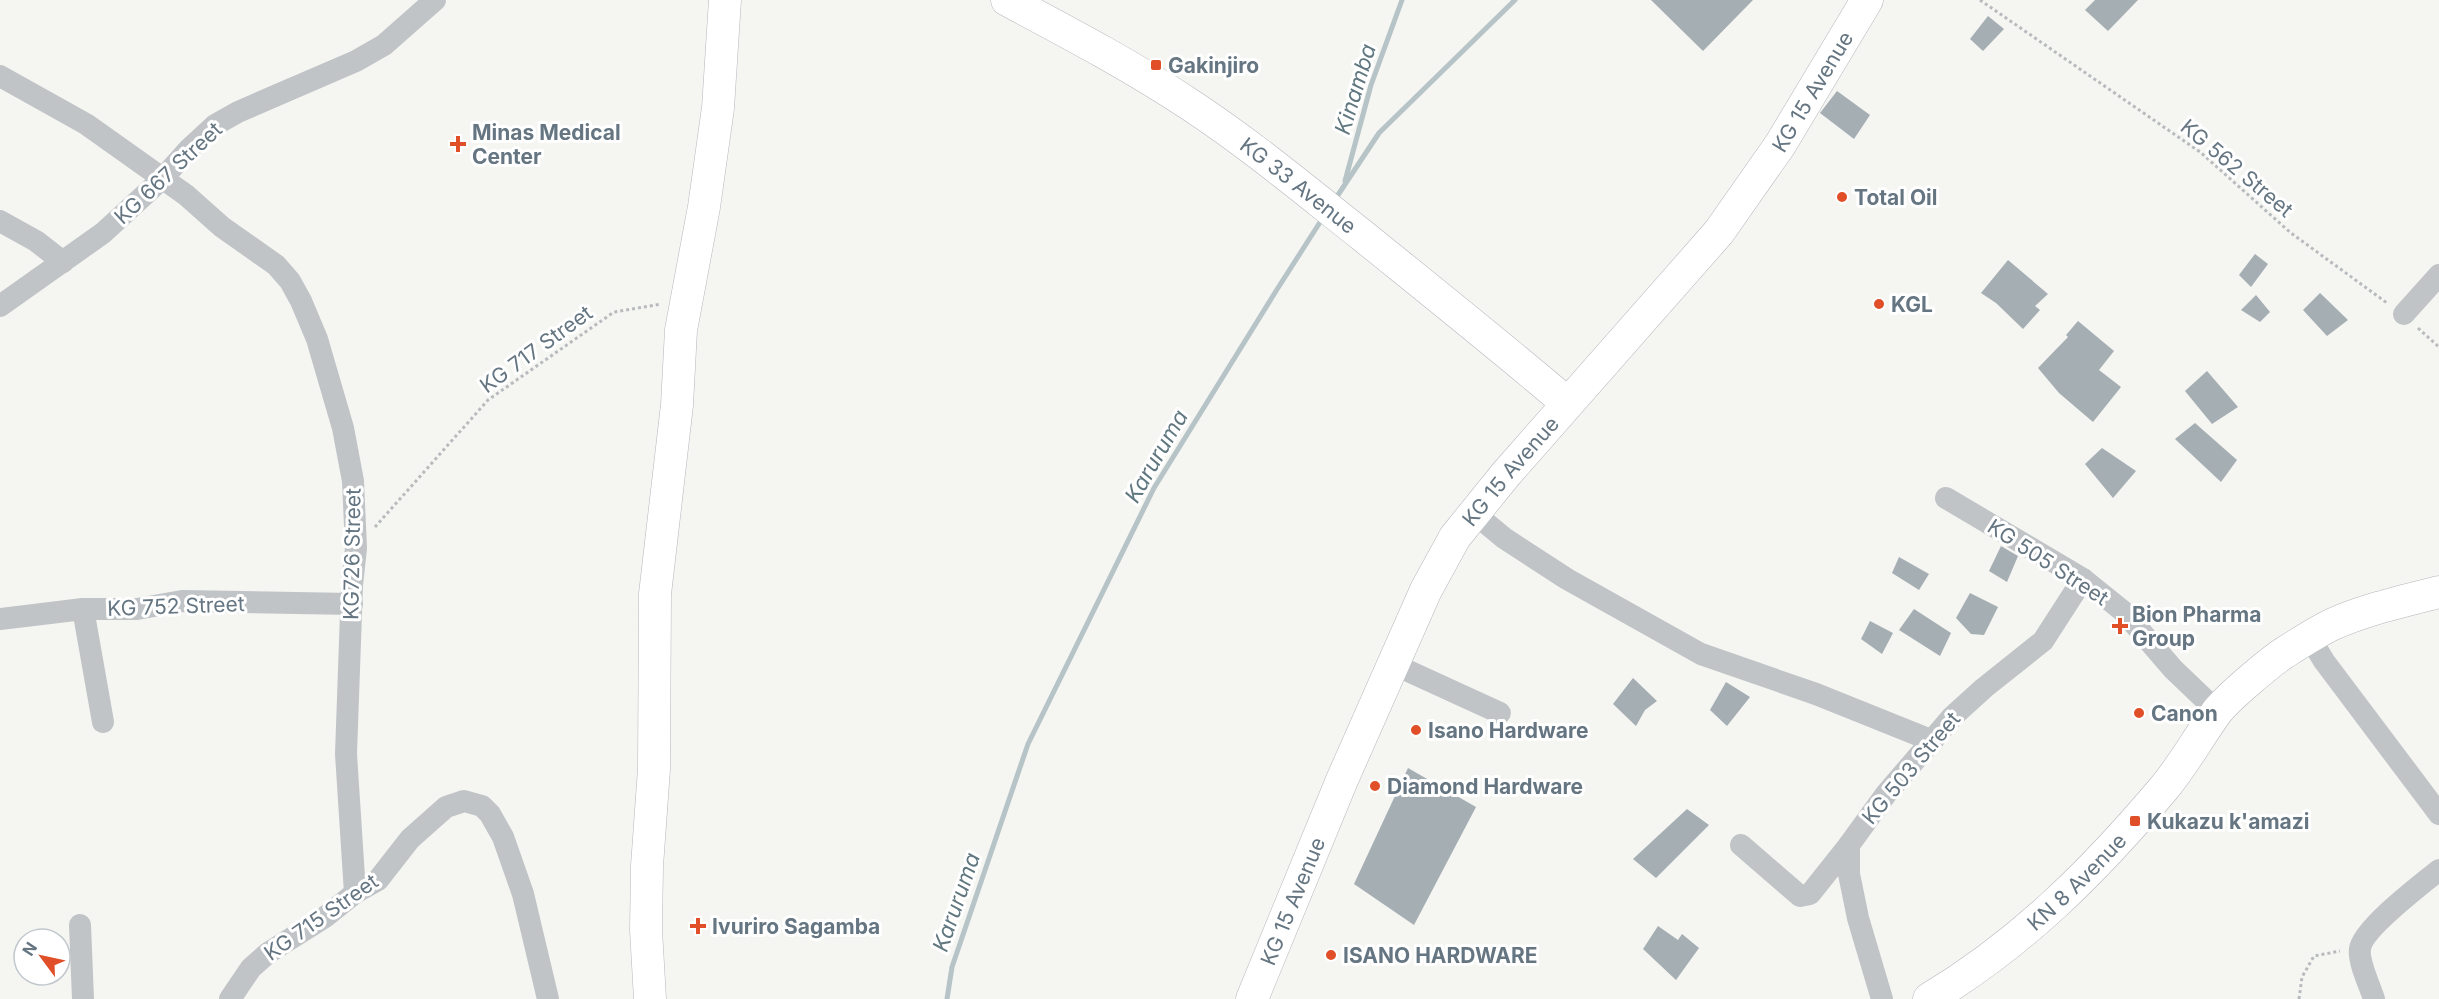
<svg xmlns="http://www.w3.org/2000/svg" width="2439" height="999" viewBox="0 0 2439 999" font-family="Inter,sans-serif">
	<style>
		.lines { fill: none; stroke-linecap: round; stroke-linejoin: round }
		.stream { stroke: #b6c3c7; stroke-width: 5 }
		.building { fill: #a5aeb3 }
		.secondary-casing { stroke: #b3b8bc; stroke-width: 33 }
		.path { stroke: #b8bbbd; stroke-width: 3; stroke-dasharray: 3 3; stroke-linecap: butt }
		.street { stroke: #c0c4c7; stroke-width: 22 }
		.secondary { stroke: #fff; stroke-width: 32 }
		.poi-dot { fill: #e04f27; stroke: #fff; stroke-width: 2 }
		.labels { text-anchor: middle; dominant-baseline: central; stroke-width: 6; stroke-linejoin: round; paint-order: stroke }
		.poi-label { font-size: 21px; font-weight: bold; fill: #657682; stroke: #fff; text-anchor: start }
		.street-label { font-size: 21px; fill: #657682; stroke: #fff }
		.water-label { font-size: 22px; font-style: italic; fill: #60777f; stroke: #fff }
	</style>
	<rect width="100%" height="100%" fill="#f5f5f2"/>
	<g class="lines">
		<g class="stream">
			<polyline points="1345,181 1371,85 1402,0"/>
			<polyline points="1334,201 1379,133 1515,0"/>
			<polyline points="947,999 952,967 1028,744 1154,488 1276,291 1324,216"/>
		</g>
	</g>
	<g class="building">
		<polygon points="1651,0 1753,0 1703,51"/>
		<polygon points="2095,0 2138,0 2108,31 2085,10"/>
		<polygon points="1988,16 2004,29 1983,51 1970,39"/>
		<polygon points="1837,91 1870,115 1854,139 1820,113"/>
		<polygon points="2255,254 2268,264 2251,287 2239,275"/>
		<polygon points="2008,260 2048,294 2035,306 2040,310 2023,329 1996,303 1981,293"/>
		<polygon points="2320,293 2348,320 2327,336 2303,310"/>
		<polygon points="2256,295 2270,312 2260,322 2241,310"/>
		<polygon points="2078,321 2114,351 2099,370 2121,387 2093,422 2059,393 2038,368 2068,337 2066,335"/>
		<polygon points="2207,371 2238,407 2212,424 2185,391"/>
		<polygon points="2195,423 2237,460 2221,482 2175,439"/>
		<polygon points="2102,448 2136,471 2113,498 2085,464"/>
		<polygon points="2001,546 2018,556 2007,582 1989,571"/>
		<polygon points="1899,557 1929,574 1919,590 1892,573"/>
		<polygon points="1970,593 1998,607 1984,635 1971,634 1956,618"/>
		<polygon points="1914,609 1951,633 1940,656 1899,630"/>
		<polygon points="1870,621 1893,633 1882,654 1861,639"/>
		<polygon points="1633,678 1657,701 1645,710 1636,726 1613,704"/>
		<polygon points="1726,682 1750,697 1727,726 1710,710"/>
		<polygon points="1408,768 1476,807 1414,925 1354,884"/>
		<polygon points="1687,809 1709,825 1656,878 1633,859"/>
		<polygon points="1658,926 1678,940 1682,934 1699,948 1676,980 1643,949"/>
	</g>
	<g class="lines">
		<defs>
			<g id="secondary">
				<path id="s1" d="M1007,0C1069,33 1130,65 1189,104C1250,144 1306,191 1363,236C1431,291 1500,346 1567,403"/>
				<polyline points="650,999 646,930 647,866 654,769 655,594 677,405 681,330 704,207 718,108 725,0"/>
				<path id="s2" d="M1252,999L1342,780L1426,590L1455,537L1506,474L1719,232L1780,145L1867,0"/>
				<path id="s3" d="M1929,999C2022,943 2094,871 2164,788C2184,764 2198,738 2216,713C2226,699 2269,663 2284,653C2298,644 2315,633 2331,625C2364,610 2403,601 2439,592"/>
			</g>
		</defs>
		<use href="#secondary" class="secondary-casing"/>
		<g class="path">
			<polyline points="1980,0 2200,152 2291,233 2387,303"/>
			<polyline points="2418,328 2439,347"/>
			<polyline points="375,527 488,400 614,312 661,304"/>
			<polyline points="2299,999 2302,977 2314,956 2340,951"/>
		</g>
		<g class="street">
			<polyline points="0,76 86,124 186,195 222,227 276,265 290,281 301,301 317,339 343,428 353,481 356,548 352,585 346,754 355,893"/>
			<polyline points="0,221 36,241 63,262"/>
			<polyline points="0,306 103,233 163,178 189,149 215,125 238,112 356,61 384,45 435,0"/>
			<polyline points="2404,314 2439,275"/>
			<polyline points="1946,498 2083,579 2124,612 2173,669 2217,711"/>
			<polyline points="1474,513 1504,538 1567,579 1701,654 1816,694 1933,741"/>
			<polyline points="83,609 103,722"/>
			<polyline points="0,619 83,609 137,609 182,601 352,604"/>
			<polyline points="2310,638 2324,661 2439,814"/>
			<polyline points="1393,664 1500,713"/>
			<polyline points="1741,845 1800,896 1810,894 1849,845"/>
			<polyline points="80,925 83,999"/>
			<polyline points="230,999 251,968 268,953 325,917 355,893 378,880 410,839 446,807 464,801 482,806 490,814 503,837 523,894 548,999"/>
			<polyline points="1882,999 1858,918 1849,874 1849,845 1886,794 1952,717 1984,688 2043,641 2083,579"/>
			<path d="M2374,999C2370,986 2358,962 2360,949C2362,929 2422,884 2439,870"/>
		</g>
		<use href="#secondary" class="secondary"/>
	</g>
	<g class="poi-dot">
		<rect x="1150" y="59" width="12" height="12" rx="3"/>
		<path d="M455 135h6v6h6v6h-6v6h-6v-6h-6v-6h6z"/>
		<circle cx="1842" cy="197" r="6"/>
		<circle cx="1879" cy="304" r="6"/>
		<path d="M2117 617h6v6h6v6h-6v6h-6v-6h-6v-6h6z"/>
		<circle cx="2139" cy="713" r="6"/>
		<circle cx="1416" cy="730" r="6"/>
		<circle cx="1375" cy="786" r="6"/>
		<rect x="2129" y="815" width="12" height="12" rx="3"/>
		<path d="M695 917h6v6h6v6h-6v6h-6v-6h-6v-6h6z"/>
		<circle cx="1331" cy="955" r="6"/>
	</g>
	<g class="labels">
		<g class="poi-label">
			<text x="1168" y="65">Gakinjiro</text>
			<text x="472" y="132">Minas Medical<tspan x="472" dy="24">Center</tspan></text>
			<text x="1854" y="197">Total Oil</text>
			<text x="1891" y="304">KGL</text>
			<text x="2132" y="614">Bion Pharma<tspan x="2132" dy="24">Group</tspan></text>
			<text x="2151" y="713">Canon</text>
			<text x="1428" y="730">Isano Hardware</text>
			<text x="1387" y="786">Diamond Hardware</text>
			<text x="2147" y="821">Kukazu k'amazi</text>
			<text x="712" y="926">Ivuriro Sagamba</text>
			<text x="1343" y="955">ISANO HARDWARE</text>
		</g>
		<g class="street-label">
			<text stroke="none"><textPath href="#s2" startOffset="1077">KG 15 Avenue</textPath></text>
			<text transform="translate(2237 168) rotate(40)">KG 562 Street</text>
			<text transform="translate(168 173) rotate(-43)">KG 667 Street</text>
			<text stroke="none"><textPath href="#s1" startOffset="346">KG 33 Avenue</textPath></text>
			<text transform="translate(536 349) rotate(-36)">KG 717 Street</text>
			<text stroke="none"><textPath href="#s2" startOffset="591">KG 15 Avenue</textPath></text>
			<text transform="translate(352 554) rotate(-89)">KG726 Street</text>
			<text transform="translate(2048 562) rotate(33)">KG 505 Street</text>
			<text transform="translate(176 606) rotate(-2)">KG 752 Street</text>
			<text transform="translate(1911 768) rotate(-50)">KG 503 Street</text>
			<text stroke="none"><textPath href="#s3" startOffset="189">KN 8 Avenue</textPath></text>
			<text stroke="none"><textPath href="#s2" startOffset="106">KG 15 Avenue</textPath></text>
			<text transform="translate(321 917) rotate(-35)">KG 715 Street</text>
		</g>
		<g class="water-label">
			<text transform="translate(1355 89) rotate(-73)">Kinamba</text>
			<text transform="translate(1156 456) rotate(-60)">Karuruma</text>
			<text transform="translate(956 902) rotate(-71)">Karuruma</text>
		</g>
	</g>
	<g transform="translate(42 957) rotate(303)"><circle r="28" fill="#ffffff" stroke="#c1c8cd" stroke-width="1.5"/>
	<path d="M0-4.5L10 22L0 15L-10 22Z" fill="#e04f27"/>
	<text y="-9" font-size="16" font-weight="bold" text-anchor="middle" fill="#657682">N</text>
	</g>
</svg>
